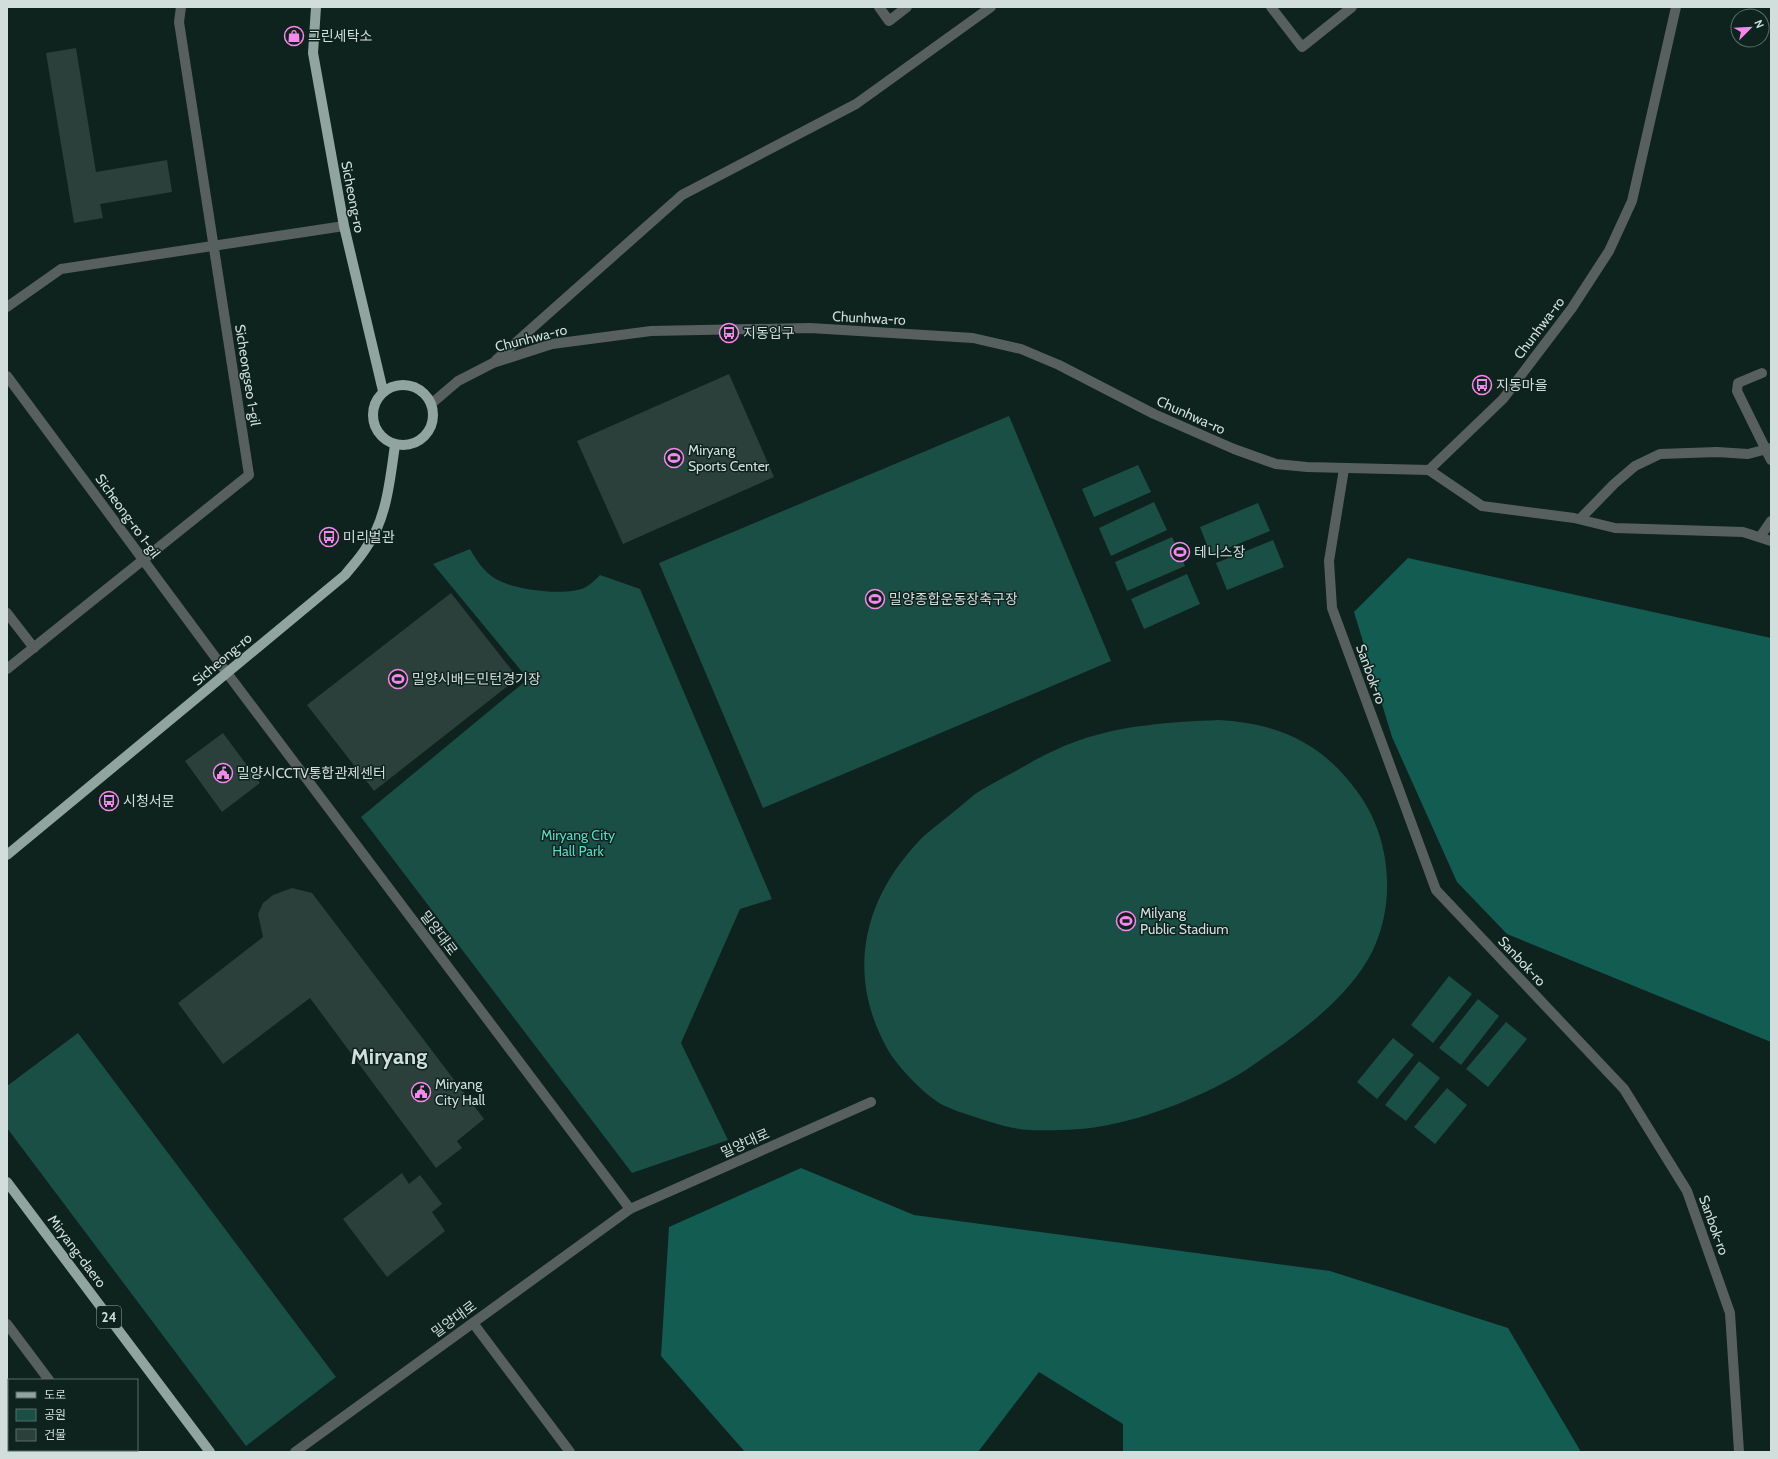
<svg xmlns="http://www.w3.org/2000/svg" width="1778" height="1459" viewBox="0 0 1778 1459" font-family="Cabin,'Noto Sans KR',sans-serif">
	<style>
		.green { fill: #1a4f46 }
		.forest { fill: #135c52 }
		.building { fill: #2b3f3b }
		.lines { fill: none; stroke-linecap: round; stroke-linejoin: round }
		.minor { stroke: #57605e; stroke-width: 10 }
		.major { stroke: #91a4a0; stroke-width: 10 }
		.labels { text-anchor: middle; dominant-baseline: central; stroke-width: 3; stroke-linejoin: round; paint-order: stroke }
		.shield { fill: #0e221e; stroke: #97a6a2; stroke-width: 1 }
		.shield-label { font-size: 13px; font-weight: bold; fill: #d2dedb }
		.poi-label { font-size: 14px; fill: #d2dedb; stroke: #0e221e; text-anchor: start }
		.street-label { font-size: 14px; fill: #d2dedb; stroke: #0e221e }
		.park-label { font-size: 14px; fill: #58dac6; stroke: #0e221e }
		.town-label { font-size: 22px; font-weight: bold; fill: #d2dedb; stroke: #0e221e }
	</style>
	<rect width="100%" height="100%" fill="#0e221e"/>
	<g class="green">
		<polygon points="1009,416 1111,661 763,808 659,563"/>
		<polygon points="1138,465 1151,492 1094,517 1082,489"/>
		<polygon points="1154,502 1167,530 1111,556 1099,528"/>
		<polygon points="1258,503 1270,531 1211,555 1200,527"/>
		<polygon points="1172,537 1185,566 1127,591 1115,562"/>
		<polygon points="1273,540 1284,567 1227,590 1216,563"/>
		<path d="M470,549C477,561 484,572 496,579C514,590 567,597 586,587C591,584 596,579 600,575L640,589L772,899L740,909L681,1043L728,1140L632,1173L361,817L528,679L433,564Z"/>
		<polygon points="1187,574 1200,604 1144,629 1131,599"/>
		<path d="M1218,720C1276,723 1321,742 1356,790C1390,834 1397,899 1373,950C1355,988 1315,1021 1282,1045C1270,1053 1258,1062 1246,1070C1206,1095 1149,1118 1103,1126C1084,1130 1049,1131 1029,1130C1011,1129 990,1122 972,1116C963,1113 953,1110 945,1106C928,1099 897,1066 888,1050C846,976 862,901 919,841C925,834 934,828 941,822C953,813 964,803 975,794C987,786 1001,779 1014,772C1035,760 1056,748 1080,740C1123,725 1172,722 1218,720Z"/>
		<polygon points="1449,976 1472,994 1433,1043 1411,1025"/>
		<polygon points="1478,999 1499,1016 1461,1065 1439,1048"/>
		<polygon points="1506,1022 1527,1039 1488,1087 1466,1069"/>
		<polygon points="78,1033 336,1377 246,1446 7,1128 7,1086"/>
		<polygon points="1393,1038 1414,1055 1377,1099 1357,1082"/>
		<polygon points="1419,1061 1440,1078 1406,1121 1385,1105"/>
		<polygon points="1447,1088 1467,1105 1435,1144 1414,1127"/>
	</g>
	<g class="forest">
		<polygon points="1408,558 1771,638 1771,1042 1507,934 1457,882 1392,737 1354,612"/>
		<polygon points="801,1168 914,1215 1330,1271 1508,1328 1581,1452 1123,1452 1123,1424 1039,1372 978,1452 745,1452 661,1356 669,1227"/>
	</g>
	<g class="building">
		<polygon points="76,48 96,172 167,160 172,192 100,204 103,218 74,223 46,53"/>
		<polygon points="729,374 774,477 623,544 577,441"/>
		<polygon points="451,593 518,678 374,791 307,705"/>
		<polygon points="223,733 260,783 222,812 185,761"/>
		<polygon points="292,888 312,893 484,1119 457,1141 462,1148 436,1168 310,998 223,1064 178,1003 263,937 258,914 263,903 273,895"/>
		<polygon points="402,1173 409,1184 420,1175 442,1204 432,1212 445,1231 387,1277 343,1219"/>
	</g>
	<g class="lines">
		<g class="minor">
			<polyline points="879,7 889,21 907,7"/>
			<polyline points="1271,7 1302,47 1352,7"/>
			<polyline points="7,307 61,269 344,226"/>
			<polyline points="496,360 682,195 856,104 991,7"/>
			<polyline points="1762,373 1738,383 1737,391 1771,460"/>
			<polyline points="7,376 227,673 630,1209 295,1452"/>
			<polyline points="431,404 458,381 493,363 552,344 651,331 810,328 973,338 1021,349 1059,365 1154,414 1234,449 1276,464 1307,467 1429,470 1503,399 1572,308 1609,251 1632,201 1676,7"/>
			<polyline points="1344,469 1329,561 1332,608 1436,890 1624,1089 1687,1191 1730,1313 1739,1452"/>
			<polyline points="1429,470 1482,506 1574,518 1615,528 1743,532 1771,541"/>
			<polyline points="1580,519 1614,484 1635,466 1660,454 1717,452 1748,454 1771,448"/>
			<polyline points="1760,537 1771,521"/>
			<polyline points="7,613 34,648"/>
			<polyline points="7,669 249,475 179,22 181,7"/>
			<polyline points="630,1209 871,1102"/>
			<polyline points="473,1323 570,1452"/>
			<polyline points="7,1324 49,1380"/>
			<polyline points="102,1450 104,1452"/>
		</g>
		<g class="major">
			<polyline points="316,7 313,53 344,226 383,391"/>
			<circle cx="403" cy="415" r="30"/>
			<path d="M7,855L345,575C352,566 360,558 366,548C387,519 390,479 395,445"/>
			<polyline points="7,1182 210,1452"/>
		</g>
	</g>
	<defs>
		<symbol id="shop-ring" viewBox="-11 -11 22 22"><circle r="9.5" fill="#0e221e" stroke="#f788eb" stroke-width="1.5"/><path d="M-5-2.5h2.3a2.7 3.5 0 0 1 5.4 0H5L5.5 6h-11ZM-1.5-2.5h3a1.5 2.3 0 0 0-3 0Z" fill="#f788eb"/></symbol>
		<symbol id="bus-ring" viewBox="-11 -11 22 22"><circle r="9.5" fill="#0e221e" stroke="#f788eb" stroke-width="1.5"/><path d="M-5-6H5V4H4V6H2V4H-2V6H-4V4H-5ZM-3.5-4V0h7V-4ZM-3.5 1.2v1.5H-2V1.2ZM2 1.2v1.5H3.5V1.2Z" fill="#f788eb"/></symbol>
		<symbol id="stadium-ring" viewBox="-11 -11 22 22"><circle r="9.5" fill="#0e221e" stroke="#f788eb" stroke-width="1.5"/><path d="M0-5a6.5 5 0 1 0 0 10a6.5 5 0 1 0 0-10ZM-3.5-1.8h7v3.6h-7Z" fill="#f788eb"/></symbol>
		<symbol id="civic-ring" viewBox="-11 -11 22 22"><circle r="9.5" fill="#0e221e" stroke="#f788eb" stroke-width="1.5"/><path d="M-.6-6.5H3V-4.5H.6V-3L4-1V1h2V6H-6V1h2V-1L-.6-3ZM-1.2 2.5V6h2.4V2.5Z" fill="#f788eb"/></symbol>
	</defs>
	<g fill-rule="evenodd">
		<use href="#shop-ring" x="283" y="25" width="22" height="22"/>
		<use href="#bus-ring" x="718" y="322" width="22" height="22"/>
		<use href="#bus-ring" x="1471" y="374" width="22" height="22"/>
		<use href="#stadium-ring" x="663" y="447" width="22" height="22"/>
		<use href="#bus-ring" x="318" y="526" width="22" height="22"/>
		<use href="#stadium-ring" x="1169" y="541" width="22" height="22"/>
		<use href="#stadium-ring" x="864" y="588" width="22" height="22"/>
		<use href="#stadium-ring" x="387" y="668" width="22" height="22"/>
		<use href="#civic-ring" x="212" y="762" width="22" height="22"/>
		<use href="#bus-ring" x="98" y="790" width="22" height="22"/>
		<use href="#stadium-ring" x="1115" y="910" width="22" height="22"/>
		<use href="#civic-ring" x="410" y="1081" width="22" height="22"/>
	</g>
	<g class="labels">
		<rect class="shield" x="97" y="1306" width="24" height="22" rx="3"/>
		<g class="shield-label">
			<text x="109" y="1317">24</text>
		</g>
		<g class="poi-label">
			<text x="308" y="36">그린세탁소</text>
			<text x="743" y="333">지동입구</text>
			<text x="1496" y="385">지동마을</text>
			<text x="688" y="450">Miryang<tspan x="688" dy="16">Sports Center</tspan></text>
			<text x="343" y="537">미리벌관</text>
			<text x="1194" y="552">테니스장</text>
			<text x="889" y="599">밀양종합운동장축구장</text>
			<text x="412" y="679">밀양시배드민턴경기장</text>
			<text x="237" y="773">밀양시CCTV통합관제센터</text>
			<text x="123" y="801">시청서문</text>
			<text x="1140" y="913">Milyang<tspan x="1140" dy="16">Public Stadium</tspan></text>
			<text x="435" y="1084">Miryang<tspan x="435" dy="16">City Hall</tspan></text>
		</g>
		<g class="street-label">
			<text transform="translate(353 197) rotate(79)">Sicheong-ro</text>
			<text transform="translate(869 318) rotate(3)">Chunhwa-ro</text>
			<text transform="translate(1539 328) rotate(-53)">Chunhwa-ro</text>
			<text transform="translate(531 338) rotate(-14)">Chunhwa-ro</text>
			<text transform="translate(248 375) rotate(81)">Sicheongseo 1-gil</text>
			<text transform="translate(1191 415) rotate(24)">Chunhwa-ro</text>
			<text transform="translate(128 516) rotate(54)">Sicheong-ro 1-gil</text>
			<text transform="translate(222 659) rotate(-40)">Sicheong-ro</text>
			<text transform="translate(1371 674) rotate(70)">Sanbok-ro</text>
			<text transform="translate(439 933) rotate(53)">밀양대로</text>
			<text transform="translate(1522 961) rotate(47)">Sanbok-ro</text>
			<text transform="translate(745 1143) rotate(-24)">밀양대로</text>
			<text transform="translate(1714 1225) rotate(70)">Sanbok-ro</text>
			<text transform="translate(77 1251) rotate(53)">Miryang-daero</text>
			<text transform="translate(454 1319) rotate(-36)">밀양대로</text>
		</g>
		<g class="park-label">
			<text x="578" y="835">Miryang City<tspan x="578" dy="16">Hall Park</tspan></text>
		</g>
		<g class="town-label">
			<text x="389" y="1056">Miryang</text>
		</g>
	</g>
	<rect width="1778" height="1459" fill="none" stroke="#d2dedb" stroke-width="16"/>
	<rect x="8" y="1379" width="130" height="72" fill="#0e221e" stroke="#5c6d6a"/>
	<rect x="16" y="1392" width="20" height="6" fill="#91a4a0" stroke="#5c6d6a"/>
	<text x="44" y="1399" font-size="12" fill="#d2dedb">도로</text>
	<rect x="16" y="1409" width="20" height="12" fill="#1a4f46" stroke="#5c6d6a"/>
	<text x="44" y="1419" font-size="12" fill="#d2dedb">공원</text>
	<rect x="16" y="1429" width="20" height="12" fill="#2b3f3b" stroke="#5c6d6a"/>
	<text x="44" y="1439" font-size="12" fill="#d2dedb">건물</text>
	<g transform="translate(1750 28) rotate(66)"><circle r="19" fill="#0e221e" stroke="#5c6d6a"/>
	<path d="M0-3L7 15L0 10L-7 15Z" fill="#f788eb"/>
	<text y="-6" font-size="11" font-weight="bold" text-anchor="middle" fill="#d2dedb">N</text>
	</g>
</svg>
